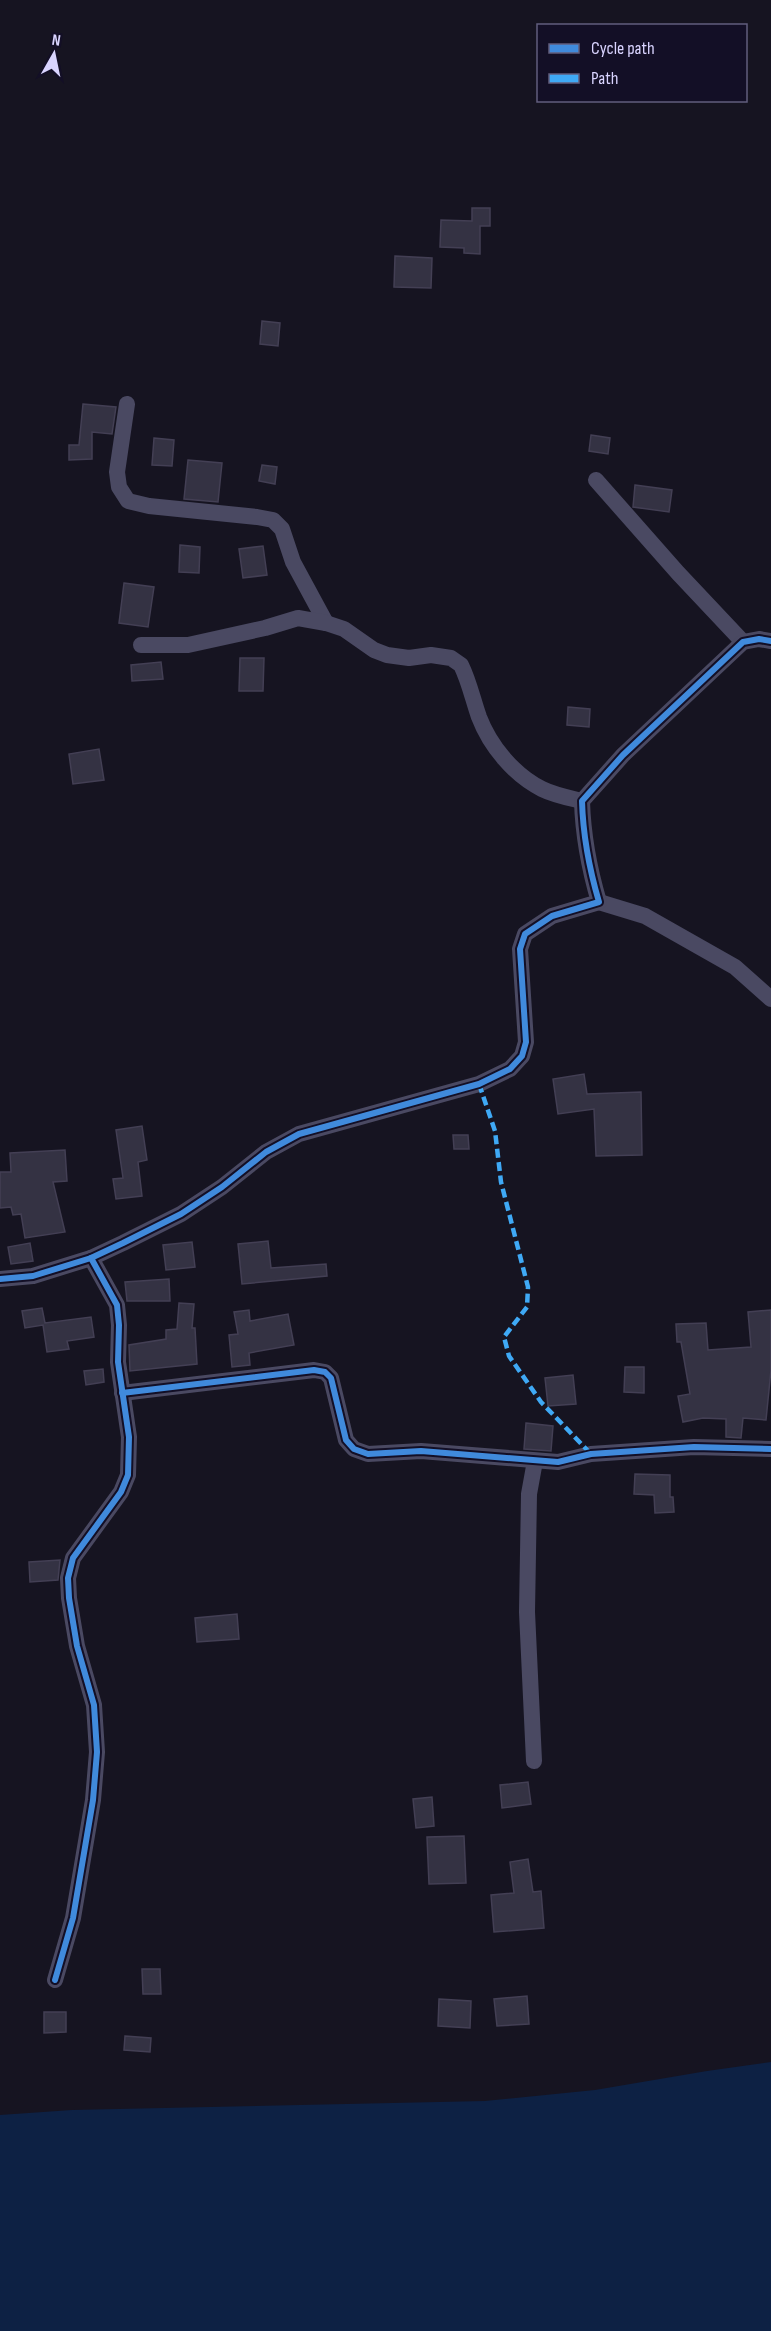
<svg xmlns="http://www.w3.org/2000/svg" width="771" height="2331" viewBox="0 0 771 2331" font-family="'Sofia Sans Condensed',sans-serif">
	<style>
		.water { fill: #0d2144 }
		.building { fill: #343243; stroke: #433f54; stroke-width: 1.5 }
		.lines { fill: none; stroke-linecap: round; stroke-linejoin: round }
		.street { stroke: #4a4962; stroke-width: 16 }
		.quiet { stroke: #3fa9f5; stroke-width: 4.5; stroke-dasharray: 9 4.5; stroke-linecap: butt }
		.cycleway-casing { stroke: #130f26; stroke-width: 10 }
		.cycleway { stroke: #408adc; stroke-width: 6 }
	</style>
	<rect width="100%" height="100%" fill="#161421"/>
	<polygon class="water" points="771,2062 771,2331 0,2331 0,2115 72,2110 485,2101 595,2090 707,2071"/>
	<g class="building">
		<polygon points="472,208 490,208 490,226 480,226 480,254 464,253 464,248 440,247 441,220 472,221"/>
		<polygon points="395,256 432,258 431,288 394,287"/>
		<polygon points="262,321 280,323 278,346 260,344"/>
		<polygon points="83,404 116,407 112,434 92,432 92,459 69,460 69,445 79,445"/>
		<polygon points="591,435 610,438 608,454 589,451"/>
		<polygon points="154,438 174,440 172,466 152,465"/>
		<polygon points="188,460 222,463 218,502 184,499"/>
		<polygon points="262,465 277,467 275,484 259,481"/>
		<polygon points="635,485 672,490 669,512 633,507"/>
		<polygon points="180,545 200,547 199,573 179,572"/>
		<polygon points="263,546 267,575 243,578 239,549"/>
		<polygon points="124,583 154,587 148,627 119,623"/>
		<polygon points="240,658 264,658 263,691 239,691"/>
		<polygon points="161,662 163,679 132,681 131,665"/>
		<polygon points="568,707 590,709 589,727 567,725"/>
		<polygon points="99,749 104,780 73,784 69,754"/>
		<polygon points="584,1074 587,1094 641,1092 642,1155 596,1156 594,1109 558,1114 553,1079"/>
		<polygon points="142,1126 147,1160 138,1162 142,1196 116,1199 113,1179 123,1178 116,1130"/>
		<polygon points="453,1135 468,1135 469,1149 454,1149"/>
		<polygon points="65,1150 67,1181 53,1182 65,1232 25,1238 21,1214 13,1215 11,1207 0,1208 0,1172 11,1172 10,1153"/>
		<polygon points="268,1241 271,1268 326,1264 327,1276 242,1284 238,1244"/>
		<polygon points="192,1242 195,1267 166,1270 163,1245"/>
		<polygon points="30,1243 33,1261 11,1264 8,1247"/>
		<polygon points="169,1279 170,1301 127,1301 125,1282"/>
		<polygon points="179,1303 194,1304 192,1328 195,1328 197,1364 130,1371 129,1345 166,1339 166,1330 177,1329"/>
		<polygon points="42,1308 45,1323 91,1317 94,1337 67,1341 69,1349 47,1352 43,1325 25,1328 22,1311"/>
		<polygon points="249,1310 250,1321 288,1314 294,1345 249,1353 250,1365 232,1367 229,1335 238,1334 234,1312"/>
		<polygon points="771,1310 771,1370 766,1420 743,1418 741,1438 726,1437 726,1419 703,1418 683,1422 678,1396 690,1394 681,1342 677,1342 676,1324 706,1323 708,1350 751,1347 748,1312"/>
		<polygon points="625,1367 644,1367 644,1393 624,1392"/>
		<polygon points="103,1369 104,1382 86,1385 84,1371"/>
		<polygon points="573,1375 576,1404 548,1406 545,1378"/>
		<polygon points="526,1423 553,1426 551,1451 524,1449"/>
		<polygon points="635,1474 670,1475 670,1497 673,1497 674,1512 655,1513 654,1495 634,1494"/>
		<polygon points="60,1560 58,1580 30,1582 29,1562"/>
		<polygon points="237,1614 239,1639 197,1642 195,1618"/>
		<polygon points="528,1782 531,1804 502,1808 500,1785"/>
		<polygon points="432,1797 434,1826 416,1828 413,1799"/>
		<polygon points="464,1836 466,1883 429,1884 427,1837"/>
		<polygon points="528,1859 533,1892 541,1891 544,1928 494,1932 491,1895 514,1893 510,1862"/>
		<polygon points="142,1969 160,1969 161,1994 143,1994"/>
		<polygon points="527,1996 529,2024 497,2026 494,1999"/>
		<polygon points="439,1999 471,2001 470,2028 438,2026"/>
		<polygon points="44,2012 66,2012 66,2032 44,2033"/>
		<polygon points="125,2036 151,2038 150,2052 124,2050"/>
	</g>
	<g class="lines">
		<g class="street">
			<polyline points="127,404 117,472 119,487 128,501 149,506 257,517 273,520 282,529 293,562 326,623"/>
			<polyline points="596,480 678,573 743,642"/>
			<path d="M141,645H188L265,628L298,618L326,623L344,629L374,650L387,655L409,658L431,655L451,658L461,665C469,681 473,700 479,717C490,746 514,775 542,789C554,795 569,798 582,801"/>
			<polyline points="599,902 645,916 735,967 771,999"/>
			<path d="M0,1279L33,1276L91,1258L123,1243L181,1214L222,1187L266,1152L299,1134L479,1084L510,1069L522,1056L526,1042L520,949L525,934L552,916L599,902C589,868 583,836 582,801L623,755L743,642L759,639L771,641"/>
			<polyline points="122,1393 314,1370 325,1372 331,1378 346,1440 354,1449 368,1454 421,1451 558,1462 591,1454 694,1447 771,1449"/>
			<polyline points="534,1761 527,1612 529,1494 535,1461"/>
			<polyline points="55,1980 73,1918 93,1800 97,1752 94,1705 77,1646 69,1598 68,1578 73,1558 121,1492 128,1475 129,1437 118,1362 119,1325 117,1305 91,1258"/>
		</g>
		<polyline class="quiet" points="479,1084 495,1131 501,1182 528,1287 527,1307 504,1337 509,1356 541,1402 591,1454"/>
		<defs>
			<g id="cycleway">
				<path d="M0,1279L33,1276L91,1258L123,1243L181,1214L222,1187L266,1152L299,1134L479,1084L510,1069L522,1056L526,1042L520,949L525,934L552,916L599,902C589,868 583,836 582,801L623,755L743,642L759,639L771,641"/>
				<polyline points="122,1393 314,1370 325,1372 331,1378 346,1440 354,1449 368,1454 421,1451 558,1462 591,1454 694,1447 771,1449"/>
				<polyline points="55,1980 73,1918 93,1800 97,1752 94,1705 77,1646 69,1598 68,1578 73,1558 121,1492 128,1475 129,1437 118,1362 119,1325 117,1305 91,1258"/>
			</g>
		</defs>
		<use href="#cycleway" class="cycleway-casing"/>
		<use href="#cycleway" class="cycleway"/>
	</g>
	<rect x="537" y="24" width="210" height="78" fill="#130f26" stroke="#625e7d" stroke-width="1.5"/>
	<rect x="549" y="44" width="30" height="9" fill="#408adc" stroke="#625e7d" stroke-width="1.5"/>
	<text x="591" y="54" font-size="18" fill="#d9d4ff">Cycle path</text>
	<rect x="549" y="74" width="30" height="9" fill="#3fa9f5" stroke="#625e7d" stroke-width="1.5"/>
	<text x="591" y="84" font-size="18" fill="#d9d4ff">Path</text>
	<g transform="translate(54 54) rotate(9)" stroke="#130f26" stroke-width="4.5" paint-order="stroke">
	<path d="M0-4.5L10 22L0 15L-10 22Z" fill="#d9d4ff"/>
	<text y="-9" font-size="16" font-weight="bold" text-anchor="middle" fill="#d9d4ff">N</text>
	</g>
</svg>
